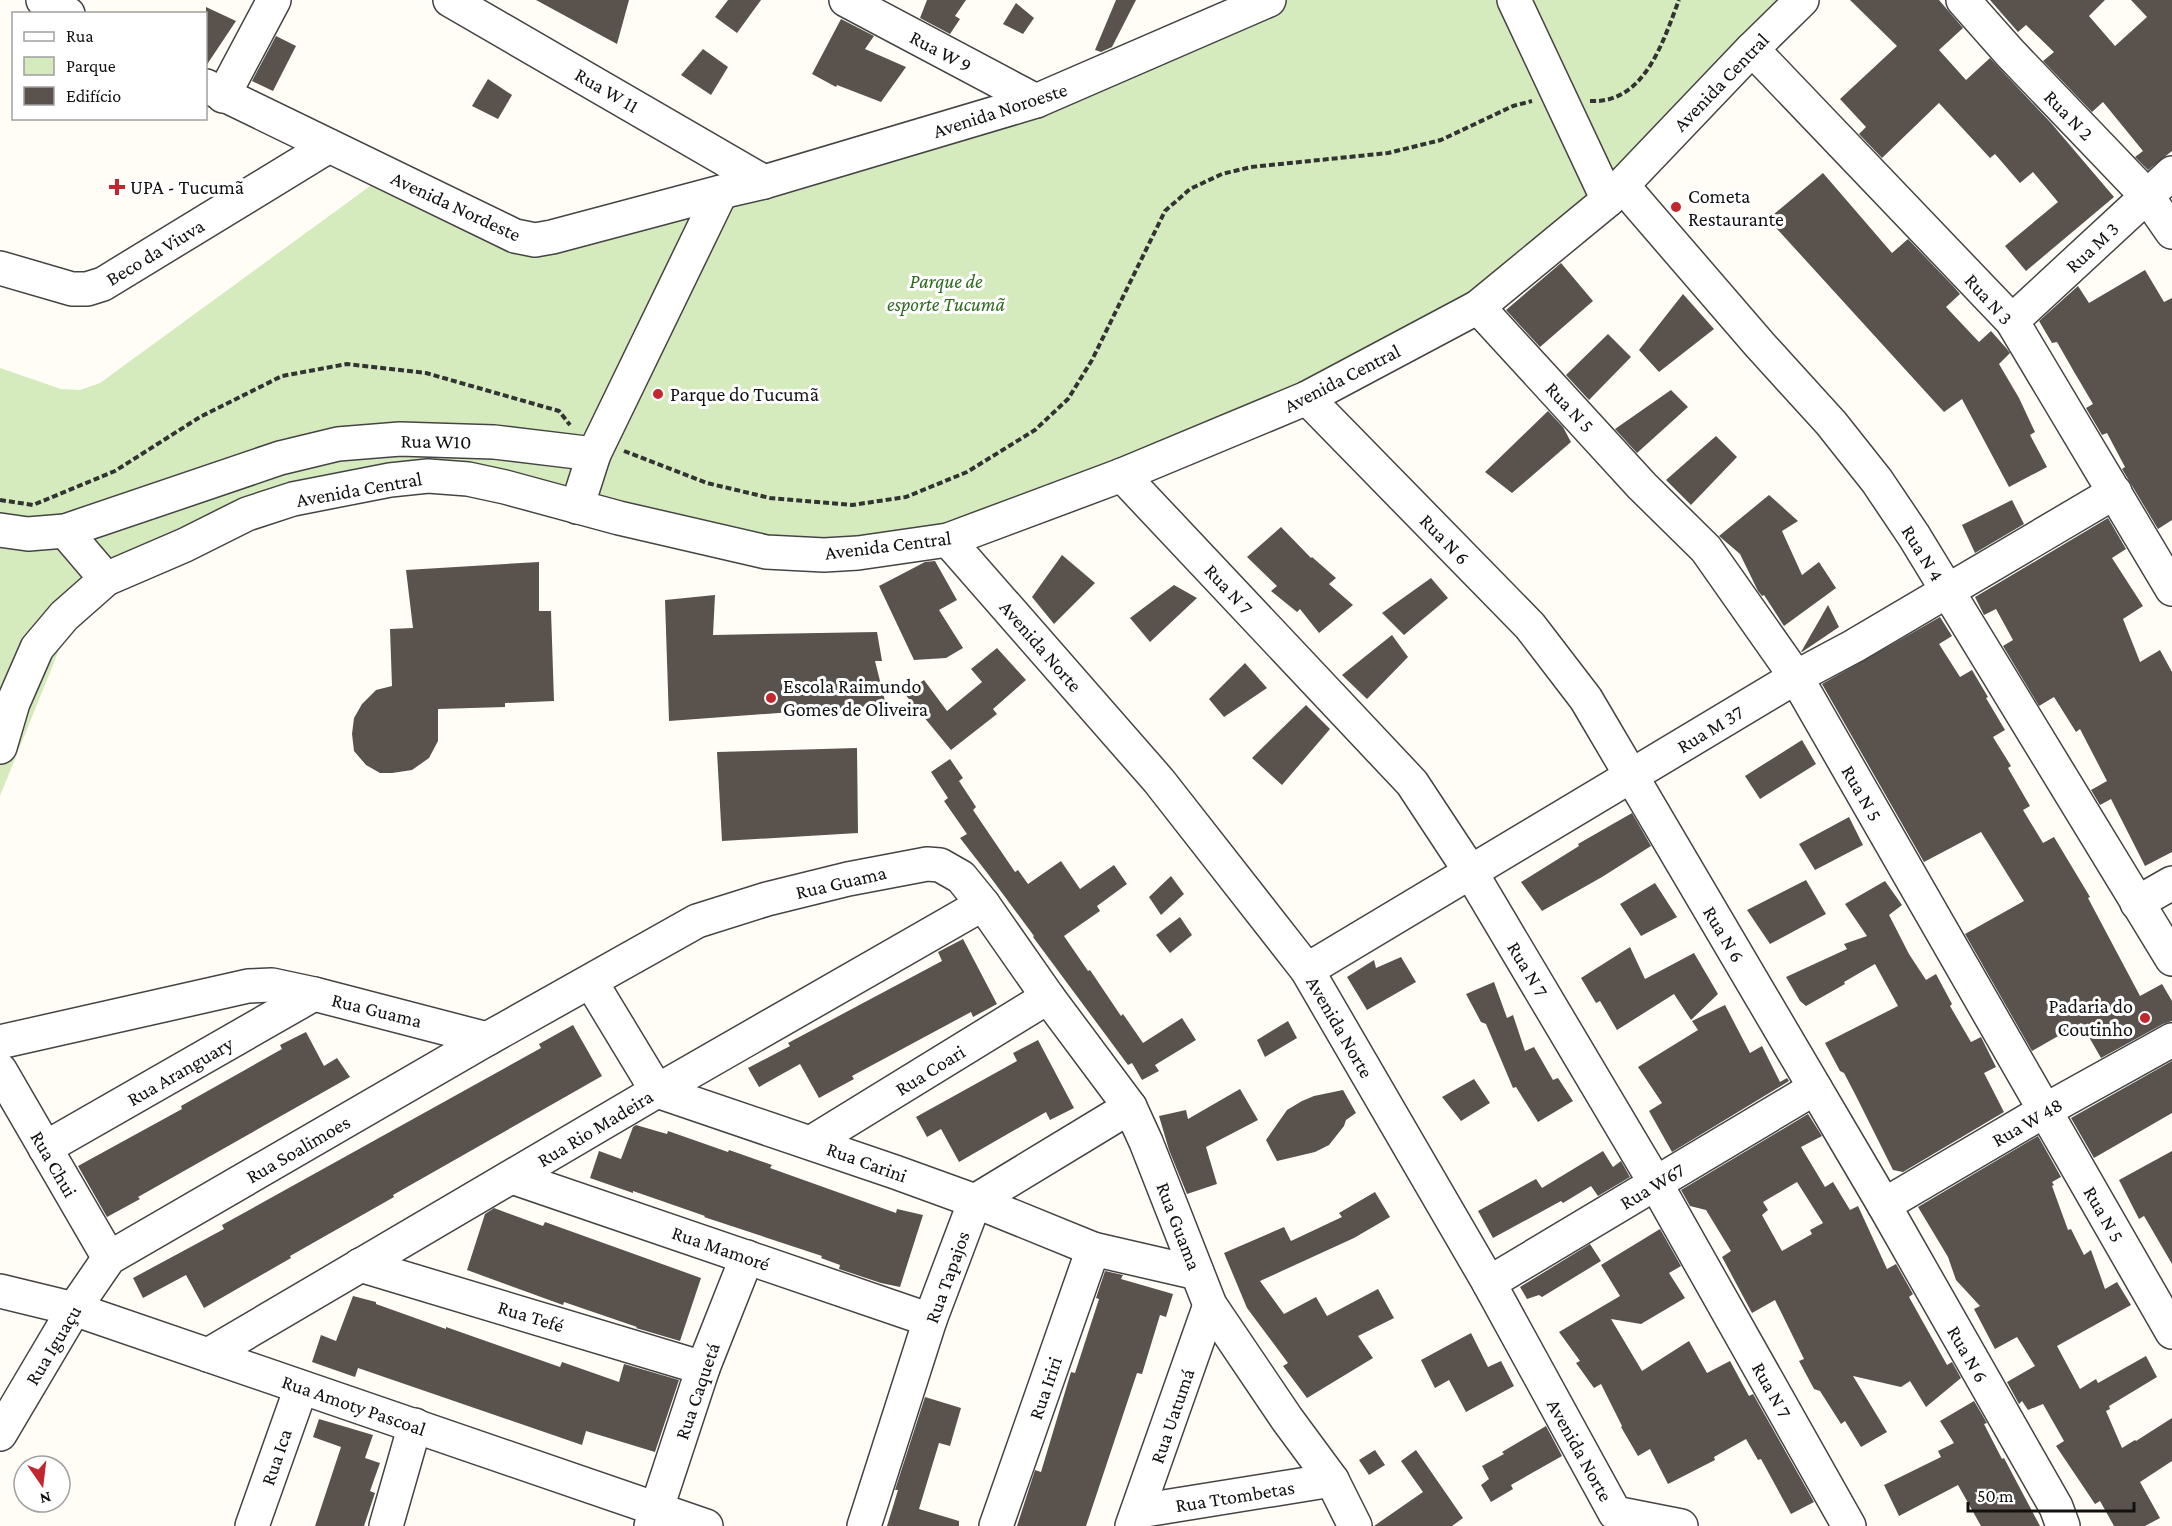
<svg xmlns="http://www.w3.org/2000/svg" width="2172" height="1526" viewBox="0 0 2172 1526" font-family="'Crimson Pro',serif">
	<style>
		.green { fill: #d5ebbd }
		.building { fill: #5a524d; fill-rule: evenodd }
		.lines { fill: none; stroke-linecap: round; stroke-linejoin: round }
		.minor-casing { stroke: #444; stroke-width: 36 }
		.path { stroke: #333; stroke-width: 4; stroke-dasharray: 6 3; stroke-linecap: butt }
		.minor { stroke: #fff; stroke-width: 33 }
		.poi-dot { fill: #c4262e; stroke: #fff; stroke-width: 2 }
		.labels { text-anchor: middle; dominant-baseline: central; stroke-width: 6; stroke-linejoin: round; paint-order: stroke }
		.street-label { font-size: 20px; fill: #111; stroke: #fff }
		.poi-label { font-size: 20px; fill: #111; stroke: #fff; text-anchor: start }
		.park-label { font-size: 20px; font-style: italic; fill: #2f6b1f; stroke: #fff }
	</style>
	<rect width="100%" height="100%" fill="#fffdf5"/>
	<polygon class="green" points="1269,0 1801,0 1478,307 1122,475 853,553 448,478 243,516 74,613 0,796 0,368 61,389 80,390 100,383 377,181 515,236 764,182"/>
	<g class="building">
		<polygon points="536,0 629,0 617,44"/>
		<polygon points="728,0 761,0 737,33 715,17"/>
		<polygon points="927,0 966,0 955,16 960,19 950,34 920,18"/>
		<polygon points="1116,0 1136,0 1112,47 1101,52 1095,50"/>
		<polygon points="1850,0 1939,0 1963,28 1939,50 1966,80 1990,58 2051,123 2114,197 2026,271 2005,246 2058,202 2033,172 2020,183 1995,154 1990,158 1939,103 1882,158 1859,134 1866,127 1840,99 1897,46"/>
		<polygon points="1990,0 2105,0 2089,16 2115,46 2147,17 2131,0 2172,0 2172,151 2148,170 2135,157 2143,151 2103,102 2092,112 2043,61 2054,52 2026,25 2018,32"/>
		<polygon points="1016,3 1034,18 1023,34 1003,24"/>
		<polygon points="206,7 236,21 206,66"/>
		<polygon points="841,19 874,36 865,49 906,67 881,102 837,85 836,87 812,74"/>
		<polygon points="276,36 296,46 273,91 252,81"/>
		<polygon points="703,49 728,67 711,95 681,75"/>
		<polygon points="488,79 512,95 498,119 472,106"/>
		<polygon points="1823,173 1892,253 1908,239 1954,287 1960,294 1946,307 1979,342 1991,331 2007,349 2010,353 1999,364 2019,398 2035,432 2030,435 2047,467 2009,487 1962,399 1944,412 1768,219"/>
		<polygon points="1561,263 1593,301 1540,347 1506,310"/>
		<polygon points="2145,270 2164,302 2172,298 2172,520 2158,529 2122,469 2125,467 2107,433 2102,435 2086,408 2093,404 2073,370 2057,342 2052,343 2039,321 2078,286 2089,303"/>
		<polygon points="1683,294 1714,329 1659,372 1639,350"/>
		<polygon points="1608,334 1631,357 1589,400 1566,375"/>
		<polygon points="1671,390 1688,407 1637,453 1615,429"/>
		<polygon points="1548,411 1563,427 1571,442 1512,493 1485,472"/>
		<polygon points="1716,436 1737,457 1691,505 1666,480"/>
		<polygon points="1769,495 1798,521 1782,531 1802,575 1819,562 1836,588 1784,626 1764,595 1762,596 1758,591 1740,554 1719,536"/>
		<polygon points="2012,500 2024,524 1975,553 1962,525"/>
		<polygon points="2108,518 2126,549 2112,558 2143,606 2123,619 2140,662 2160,650 2172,672 2172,852 2145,866 2111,799 2100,805 2091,790 2107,781 2080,729 2076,732 2054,697 2039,706 2003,646 2013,640 1996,609 1984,615 1975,597"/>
		<polygon points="1281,527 1311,558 1312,557 1336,578 1329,584 1353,605 1319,633 1300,609 1297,612 1271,591 1277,586 1247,557"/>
		<polygon points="1062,555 1095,583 1054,624 1032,597"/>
		<polygon points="935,561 957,600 939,610 963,648 946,658 914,660 879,586 925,562"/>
		<polygon points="539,562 539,611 551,611 554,701 505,703 505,707 438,709 438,741 429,758 412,770 392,773 380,773 366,765 354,751 352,734 354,718 362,704 376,690 392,686 390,629 413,628 406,570"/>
		<polygon points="1431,578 1448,598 1404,635 1382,613"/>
		<polygon points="1174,585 1197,598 1150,642 1130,618"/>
		<polygon points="715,595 713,635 877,632 882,661 875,661 886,705 669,721 665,600"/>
		<polygon points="1828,605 1839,627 1802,652 1801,652"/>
		<polygon points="1940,617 1952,636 1939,644 1960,677 1972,670 1988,697 1986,698 2005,730 1993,737 2011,766 2008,768 2030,806 2023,810 2043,843 2054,837 2090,897 2088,898 2140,996 2162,984 2172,1001 2172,1021 2163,1024 2101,1058 2081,1023 2032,1051 1965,934 2024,901 1981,832 1924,862 1822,684"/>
		<polygon points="1392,635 1408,657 1367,699 1342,675"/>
		<polygon points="997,648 1026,680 993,709 997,714 951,750 904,693 924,680 947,711 982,682 971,669"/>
		<polygon points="1245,663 1267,688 1224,717 1209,699"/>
		<polygon points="1306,705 1330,729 1282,785 1252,758"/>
		<polygon points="1802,740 1816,764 1760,799 1745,776"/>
		<polygon points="857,748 858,833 722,841 717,752"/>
		<polygon points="950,759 963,778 959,781 976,807 973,810 1015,872 1018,870 1028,884 1061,861 1080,889 1114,865 1127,884 1097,906 1100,911 1064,936 1088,971 1090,970 1121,1016 1123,1014 1143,1043 1182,1018 1196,1040 1155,1065 1159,1071 1142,1080 1132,1063 1128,1065 1033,937 1034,936 988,874 960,838 967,834 944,801 948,798 931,772"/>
		<polygon points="1632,813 1651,846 1602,877 1542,911 1521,882 1579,846 1578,844"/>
		<polygon points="1849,817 1863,845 1815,870 1799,844"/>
		<polygon points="1171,876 1184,894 1161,915 1149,897"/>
		<polygon points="1806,880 1826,914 1770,944 1747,910"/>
		<polygon points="1885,881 1902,905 1889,915 1909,954 1926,980 1936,974 1952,1004 1950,1006 1971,1042 1981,1037 1996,1067 1984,1073 2004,1112 1903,1172 1893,1170 1855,1094 1844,1073 1840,1071 1825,1043 1898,1006 1875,964 1844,982 1845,984 1806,1006 1800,1001 1786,977 1847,949 1844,944 1867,936 1845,904"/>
		<polygon points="1655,883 1677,917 1641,936 1620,904"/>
		<polygon points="1180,917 1192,935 1170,953 1156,935"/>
		<polygon points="963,939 997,1004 973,1017 971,1012 852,1076 854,1079 819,1098 800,1064 759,1087 748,1068 790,1046 788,1043 942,961 938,952"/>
		<polygon points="1630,947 1645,979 1694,953 1718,994 1691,1020 1674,994 1617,1030 1600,1001 1596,1003 1581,978"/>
		<polygon points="1401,957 1416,982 1367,1010 1347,977 1374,960 1376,968"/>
		<polygon points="1494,982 1507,1018 1513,1015 1525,1051 1534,1047 1553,1080 1558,1078 1573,1101 1538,1122 1516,1087 1513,1088 1486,1024 1481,1022 1466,994"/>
		<polygon points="1725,1005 1750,1053 1762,1046 1780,1082 1787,1078 1789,1081 1672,1152 1649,1111 1662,1103 1638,1067 1698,1030 1692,1021"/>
		<polygon points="1288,1021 1297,1038 1265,1057 1257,1040"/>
		<polygon points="573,1025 602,1076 393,1195 394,1197 290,1256 291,1258 204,1308 186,1275 143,1298 133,1278 224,1229 222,1225 541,1048 539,1044"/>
		<polygon points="306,1032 324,1066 337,1058 350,1077 138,1197 140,1199 107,1217 78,1166 182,1109 181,1106 282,1049 280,1045"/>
		<polygon points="1038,1040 1074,1108 1050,1120 1046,1112 959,1162 941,1129 927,1137 916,1117 1017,1061 1013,1053"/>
		<polygon points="2172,1061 2172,1113 2094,1158 2071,1118"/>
		<polygon points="1474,1079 1490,1103 1461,1121 1442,1097"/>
		<polygon points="1240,1089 1258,1120 1206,1147 1217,1184 1187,1194 1169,1150 1159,1116 1186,1110 1188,1119"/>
		<polygon points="1343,1090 1356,1113 1346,1120 1344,1126 1329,1145 1315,1152 1277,1161 1266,1140 1287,1110 1302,1101 1314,1096"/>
		<path d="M1808,1114L1822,1136L1801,1147L1825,1187L1833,1182L1850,1210L1858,1206L1887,1269L1896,1264L1913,1294L1909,1297L1947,1365L1952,1362L1961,1378L1926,1407L1910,1381L1901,1387L1853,1376L1887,1432L1861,1447L1845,1421L1841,1424L1820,1391L1814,1389L1799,1361L1804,1359L1775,1300L1752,1313L1722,1257L1731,1251L1706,1210L1690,1206L1681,1190ZM1797,1182L1823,1223L1810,1230L1812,1234L1782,1251L1762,1215L1768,1210L1763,1202Z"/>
		<polygon points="636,1125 667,1134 668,1131 728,1152 729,1150 772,1165 770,1168 896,1213 897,1209 923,1215 900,1287 881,1283 839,1269 840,1265 821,1258 822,1256 704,1217 705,1216 633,1191 633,1193 590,1178 599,1151 621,1159 633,1127"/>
		<polygon points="2038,1136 2061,1177 2052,1182 2054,1185 2052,1186 2068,1230 2071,1229 2084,1255 2091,1250 2105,1289 2117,1282 2131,1305 2057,1346 2080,1389 2096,1379 2098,1383 2146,1356 2157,1377 2109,1406 2110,1409 2106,1411 2122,1448 2135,1440 2136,1441 2172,1418 2172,1461 2140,1482 2160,1518 2145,1526 2114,1526 2100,1501 2095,1504 2056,1446 2064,1441 2043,1404 2028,1410 2022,1401 2019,1404 2007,1382 2035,1366 2017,1337 1995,1349 1974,1309 1980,1306 1956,1280 1948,1257 1918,1207"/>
		<polygon points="1603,1151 1613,1167 1621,1161 1630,1177 1598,1196 1591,1186 1563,1203 1561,1201 1493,1238 1478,1211 1536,1179 1542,1188"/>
		<polygon points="2172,1151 2172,1264 2144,1216 2139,1219 2119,1180"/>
		<polygon points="1375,1192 1390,1217 1354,1238 1260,1281 1284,1314 1316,1297 1327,1316 1378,1289 1394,1318 1358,1336 1373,1358 1307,1398 1283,1366 1288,1363 1247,1308 1224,1253 1284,1227 1291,1241 1342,1217 1339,1213"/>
		<polygon points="494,1208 543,1226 545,1222 701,1278 680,1341 636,1328 637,1327 564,1302 563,1305 467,1270 485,1214"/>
		<polygon points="1660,1229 1681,1266 1669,1273 1685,1298 1641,1324 1611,1319 1642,1371 1689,1341 1707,1373 1730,1361 1749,1396 1753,1394 1814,1502 1791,1514 1761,1459 1758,1460 1746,1439 1714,1457 1715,1460 1668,1484 1650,1449 1638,1456 1621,1427 1622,1426 1601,1384 1594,1388 1576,1363 1580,1361 1559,1332 1620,1296 1601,1265"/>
		<polygon points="1590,1244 1601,1261 1542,1297 1539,1295 1527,1299 1520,1287"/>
		<polygon points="1105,1271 1123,1275 1121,1279 1173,1294 1166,1317 1160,1315 1142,1374 1137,1373 1086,1526 1017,1526 1035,1470 1041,1472 1071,1372 1075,1373 1099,1299 1096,1298"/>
		<polygon points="353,1296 376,1302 376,1304 446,1329 446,1327 560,1367 562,1362 619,1382 624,1364 679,1380 655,1452 586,1431 582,1445 358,1368 355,1377 312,1362 321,1335 336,1341"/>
		<polygon points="1471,1333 1488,1367 1501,1361 1514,1386 1466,1412 1449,1380 1435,1388 1421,1360"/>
		<polygon points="925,1397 961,1408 950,1446 939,1443 919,1509 959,1521 959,1526 887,1526 898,1490 895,1490"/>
		<polygon points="1974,1401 1987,1423 1984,1424 2002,1459 2004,1458 2040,1526 1981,1526 1958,1485 1899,1516 1884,1485 1941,1457 1938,1451 1954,1443 1940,1421"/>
		<polygon points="319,1419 373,1435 365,1458 380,1463 370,1491 375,1493 364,1526 315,1526 341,1447 313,1437"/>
		<polygon points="1546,1426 1562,1456 1511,1485 1513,1489 1491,1502 1481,1485 1489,1479 1482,1466 1504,1454 1502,1452"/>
		<polygon points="1375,1450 1385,1465 1369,1475 1359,1460"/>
		<polygon points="1416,1450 1463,1518 1452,1526 1374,1526 1423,1492 1401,1461"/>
	</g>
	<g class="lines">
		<defs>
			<g id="minor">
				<polyline points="43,0 68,14"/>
				<polyline points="450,0 764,182"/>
				<polyline points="846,0 1036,101"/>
				<polyline points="1514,0 1608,200"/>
				<polyline points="1963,0 2010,53 2147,196 2172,232"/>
				<polyline points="1752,49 2012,321 2172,589"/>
				<polyline points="206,86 515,236 535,240 552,237 721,192 764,182 1036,101 1269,0"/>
				<polyline points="223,96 274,0"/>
				<polyline points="1622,185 1760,345 1831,423 1877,481 1914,536 2172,959"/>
				<polyline points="0,268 72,289 87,289 103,284 329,146"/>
				<polyline points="1478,307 1642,486 1706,549 1796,677 2172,1332"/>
				<polyline points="2012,321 2172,173"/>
				<polyline points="1307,398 1530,626 1586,699 1884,1205 2056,1507 2063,1526"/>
				<polyline points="1122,475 1412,783 1470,871 1656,1184 1849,1526"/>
				<polyline points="577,507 594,454"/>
				<polyline points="0,530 28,534 65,531 280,458 338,444 400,439 494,442 594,454 721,192"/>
				<polyline points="65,531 106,579"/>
				<polyline points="948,540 1159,781 1307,970 1489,1283 1615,1513 1681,1526"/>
				<polyline points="0,747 13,703 37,648 64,616 106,579 185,545 247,514 293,499 390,480 428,476 468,479 505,487 619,518 766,552 824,555 858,553 948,540 1122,475 1307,398 1478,307 1608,200 1752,49 1802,0"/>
				<polyline points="2137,903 2172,883"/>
				<polyline points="1307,970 1796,677 1854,646 2115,492"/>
				<polyline points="591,982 657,1091 895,1172 975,1201 1093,1249 1197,1273"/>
				<polyline points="0,1042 248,986 272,985 314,994 487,1039 697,921 767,899 848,879 927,864 940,865 961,877 983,904 1048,997 1130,1107 1146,1142 1210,1305 1287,1419 1332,1480 1355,1526"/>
				<polyline points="0,1070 109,1258"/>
				<polyline points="812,1142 1048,997"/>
				<polyline points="45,1148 314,994"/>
				<polyline points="512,1177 930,1320"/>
				<polyline points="1884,1205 2044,1111 2172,1040"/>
				<polyline points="360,1265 703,1368"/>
				<polyline points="1489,1283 1815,1088"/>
				<polyline points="0,1291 74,1309 706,1526"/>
				<polyline points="208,1355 657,1091 983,904"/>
				<polyline points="0,1434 74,1309 109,1258 487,1039"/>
				<polyline points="1139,1511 1332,1480"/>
				<polyline points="252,1526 301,1388"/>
				<polyline points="386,1526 415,1425"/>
				<polyline points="651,1526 703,1368 747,1257"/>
				<polyline points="864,1526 930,1320 975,1201 1130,1107"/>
				<polyline points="996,1526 1093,1249"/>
				<polyline points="1132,1526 1210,1305"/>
			</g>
		</defs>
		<use href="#minor" class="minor-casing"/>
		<g class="path">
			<path d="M1590,101C1645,104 1663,41 1679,0"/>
			<polyline points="624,451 707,483 770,498 852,505 906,497 967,472 1035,430 1068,399 1092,360 1165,211 1190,189 1222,174 1251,167 1388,153 1441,140 1513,106 1532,101"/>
			<polyline points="0,500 33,505 115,471 200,417 282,376 347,364 426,373 559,411 570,425"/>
		</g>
		<use href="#minor" class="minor"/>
	</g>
	<g class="poi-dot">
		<path d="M114 178h6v6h6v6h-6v6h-6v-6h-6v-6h6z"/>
		<circle cx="1676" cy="207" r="6"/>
		<circle cx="658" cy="394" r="6"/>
		<circle cx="771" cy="698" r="6"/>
		<circle cx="2145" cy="1018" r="6"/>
	</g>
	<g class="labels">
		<g class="street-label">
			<text transform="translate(941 51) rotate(28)">Rua W 9</text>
			<text transform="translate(1721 82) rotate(-46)">Avenida Central</text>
			<text transform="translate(607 90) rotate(30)">Rua W 11</text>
			<text transform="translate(1000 110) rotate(-18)">Avenida Noroeste</text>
			<text transform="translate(2069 115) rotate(46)">Rua N 2</text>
			<text transform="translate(456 206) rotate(25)">Avenida Nordeste</text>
			<text transform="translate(2092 247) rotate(-43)">Rua M 3</text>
			<text transform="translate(155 252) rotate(-31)">Beco da Viuva</text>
			<text transform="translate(1989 299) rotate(48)">Rua N 3</text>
			<text transform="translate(1342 378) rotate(-27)">Avenida Central</text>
			<text transform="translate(1570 407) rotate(47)">Rua N 5</text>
			<text transform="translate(436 441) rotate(1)">Rua W10</text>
			<text transform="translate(359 489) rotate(-10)">Avenida Central</text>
			<text transform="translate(1445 539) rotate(46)">Rua N 6</text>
			<text transform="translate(888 545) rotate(-7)">Avenida Central</text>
			<text transform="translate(1923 553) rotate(58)">Rua N 4</text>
			<text transform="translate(1229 589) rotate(47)">Rua N 7</text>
			<text transform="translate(1041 646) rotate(49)">Avenida Norte</text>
			<text transform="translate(1710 729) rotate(-31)">Rua M 37</text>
			<text transform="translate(1862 793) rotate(60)">Rua N 5</text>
			<text transform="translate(841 882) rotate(-13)">Rua Guama</text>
			<text transform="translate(1724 934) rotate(59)">Rua N 6</text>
			<text transform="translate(1528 969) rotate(59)">Rua N 7</text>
			<text transform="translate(377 1010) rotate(14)">Rua Guama</text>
			<text transform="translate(1340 1027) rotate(60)">Avenida Norte</text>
			<text transform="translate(930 1070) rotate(-32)">Rua Coari</text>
			<text transform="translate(180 1071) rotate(-30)">Rua Aranguary</text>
			<text transform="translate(2027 1122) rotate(-30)">Rua W 48</text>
			<text transform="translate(595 1128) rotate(-31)">Rua Rio Madeira</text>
			<text transform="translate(298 1149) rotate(-30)">Rua Soalimoes</text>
			<text transform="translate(867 1162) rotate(20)">Rua Carini</text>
			<text transform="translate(54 1164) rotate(60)">Rua Chui</text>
			<text transform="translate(1652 1186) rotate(-31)">Rua W67</text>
			<text transform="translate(2104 1214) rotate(60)">Rua N 5</text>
			<text transform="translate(1179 1226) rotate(69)">Rua Guama</text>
			<text transform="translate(721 1248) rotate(19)">Rua Mamoré</text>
			<text transform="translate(947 1277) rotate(-70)">Rua Tapajos</text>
			<text transform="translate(531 1316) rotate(17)">Rua Tefé</text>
			<text transform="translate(53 1345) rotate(-59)">Rua Iguaçu</text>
			<text transform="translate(1968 1354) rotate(60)">Rua N 6</text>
			<text transform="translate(1045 1388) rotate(-71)">Rua Iriri</text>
			<text transform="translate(1772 1390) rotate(61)">Rua N 7</text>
			<text transform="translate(697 1391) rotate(-71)">Rua Caquetá</text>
			<text transform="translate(354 1405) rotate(19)">Rua Amoty Pascoal</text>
			<text transform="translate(1172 1416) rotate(-71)">Rua Uatumá</text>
			<text transform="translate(1580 1450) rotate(61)">Avenida Norte</text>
			<text transform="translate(276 1457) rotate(-71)">Rua Ica</text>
			<text transform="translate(1235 1496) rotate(-9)">Rua Ttombetas</text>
		</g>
		<g class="poi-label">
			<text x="130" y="187">UPA - Tucumã</text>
			<text x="1688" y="196">Cometa<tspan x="1688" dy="23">Restaurante</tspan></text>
			<text x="670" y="394">Parque do Tucumã</text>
			<text x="783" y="686">Escola Raimundo<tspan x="783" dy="23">Gomes de Oliveira</tspan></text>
			<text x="2133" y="1006" text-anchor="end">Padaria do<tspan x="2133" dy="23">Coutinho</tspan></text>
		</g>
		<g class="park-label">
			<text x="946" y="281">Parque de<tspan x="946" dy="23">esporte Tucumã</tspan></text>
		</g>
	</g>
	<rect x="12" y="12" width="195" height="108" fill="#ffffff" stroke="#a0a0a0" stroke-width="1.5"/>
	<rect x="24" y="32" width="30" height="9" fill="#ffffff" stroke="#a0a0a0" stroke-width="1.5"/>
	<text x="66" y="42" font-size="18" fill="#111111">Rua</text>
	<rect x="24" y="57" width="30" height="18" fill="#d5ebbd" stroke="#a0a0a0" stroke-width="1.5"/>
	<text x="66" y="72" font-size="18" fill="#111111">Parque</text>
	<rect x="24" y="87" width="30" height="18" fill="#5a524d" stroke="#a0a0a0" stroke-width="1.5"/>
	<text x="66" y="102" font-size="18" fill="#111111">Edifício</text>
	<g transform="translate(42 1484) rotate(166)"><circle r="28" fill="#ffffff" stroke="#a0a0a0" stroke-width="1.5"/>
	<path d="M0-4.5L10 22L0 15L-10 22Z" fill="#c4262e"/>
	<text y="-9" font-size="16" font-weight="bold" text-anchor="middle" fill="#111111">N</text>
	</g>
	<path d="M1968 1502v9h166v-9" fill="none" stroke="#111111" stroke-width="3"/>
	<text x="1977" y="1502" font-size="18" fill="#111111" stroke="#ffffff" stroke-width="4.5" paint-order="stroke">50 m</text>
</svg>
